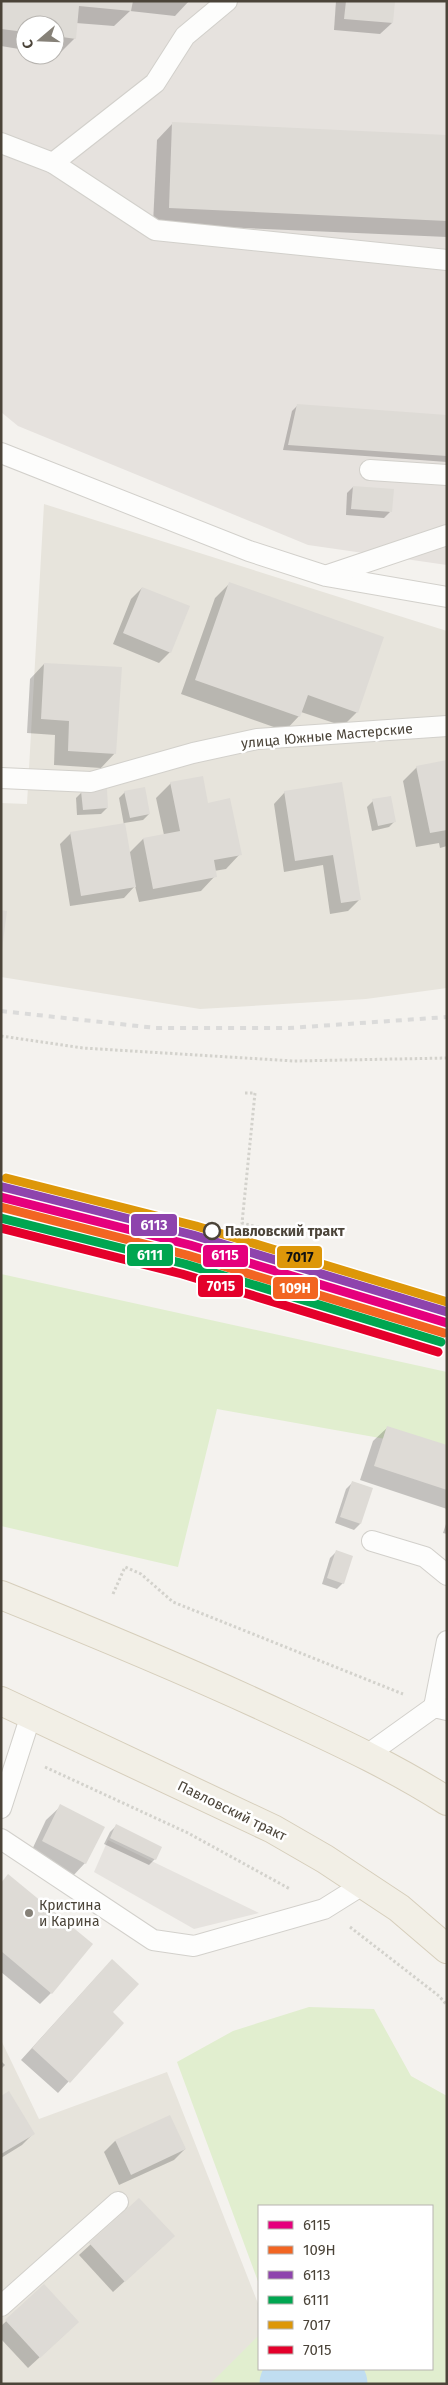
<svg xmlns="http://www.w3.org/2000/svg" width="448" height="2385" viewBox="0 0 448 2385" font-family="'Fira Sans',sans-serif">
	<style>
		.residential { fill: #e7e4dc }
		.industrial { fill: #e6e2de; fill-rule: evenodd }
		.green { fill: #e1eecf }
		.parking { fill: #e6e3df }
		.shadow { fill: #0003 }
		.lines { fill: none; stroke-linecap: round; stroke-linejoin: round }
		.river { stroke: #c0ddf1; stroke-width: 65 }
		.building { fill: #dedbd6 }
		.lane-casing { stroke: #d2d0cb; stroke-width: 22 }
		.primary-casing { stroke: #d6cebb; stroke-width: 30 }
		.path { stroke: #d3d2cc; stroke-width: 3; stroke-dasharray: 2.5 2.5; stroke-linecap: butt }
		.lane { stroke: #fdfdfc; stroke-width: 20 }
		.primary { stroke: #f2efe6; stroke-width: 28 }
		.rail { stroke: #dbdbda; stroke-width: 4; stroke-dasharray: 6 6; stroke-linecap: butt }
		.rail-1-casing { stroke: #fff; stroke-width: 12 }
		.rail-2-casing { stroke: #fff; stroke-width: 12 }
		.rail-3-casing { stroke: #fff; stroke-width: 12 }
		.rail-4-casing { stroke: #fff; stroke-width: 12 }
		.rail-5-casing { stroke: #fff; stroke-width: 12 }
		.rail-6-casing { stroke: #fff; stroke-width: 12 }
		.rail-1 { stroke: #e5007d; stroke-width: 9 }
		.rail-2 { stroke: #f26522; stroke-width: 9 }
		.rail-3 { stroke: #8e44ad; stroke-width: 9 }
		.rail-4 { stroke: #00a651; stroke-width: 9 }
		.rail-5 { stroke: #dd9709; stroke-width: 9 }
		.rail-6 { stroke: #e4002b; stroke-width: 9 }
		.stop-dot { fill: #fff; stroke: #4b4439; stroke-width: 2.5 }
		.poi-dot { fill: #868178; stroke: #fff; stroke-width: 2 }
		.labels { text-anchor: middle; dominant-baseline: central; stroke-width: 5; stroke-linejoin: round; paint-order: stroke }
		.street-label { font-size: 14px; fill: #4b4439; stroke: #fff }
		.stop-label { font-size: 14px; font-weight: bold; fill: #4b4439; stroke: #fff; text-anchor: start }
		.poi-label { font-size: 14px; fill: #4b4439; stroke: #fff; text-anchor: start }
		.line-badge { stroke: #fff; stroke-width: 2 }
		.badge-label { font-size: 14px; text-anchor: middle; font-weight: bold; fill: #fff }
		.pale-badge-label { font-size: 14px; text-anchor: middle; font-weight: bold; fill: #111 }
	</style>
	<rect width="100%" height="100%" fill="#f4f2ee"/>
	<g class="residential">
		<polygon points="44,504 447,631 447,988 366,999 200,1009 1,977 1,803 27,804"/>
		<polygon points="1,2040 39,2119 167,2072 259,2306 259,2355 230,2384 1,2384"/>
	</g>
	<path class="industrial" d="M1,1H447V565L308,545L18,426L1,412ZM25,25H55V55H25Z"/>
	<g class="green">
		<polygon points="1,1274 447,1372 447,1450 217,1409 178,1567 1,1526"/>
		<polygon points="309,2007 374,2009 411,2076 447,2096 447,2384 210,2384 259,2335 259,2369 432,2369 432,2206 259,2206 259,2284 177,2062 233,2031"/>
	</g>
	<polygon class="parking" points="108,1840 259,1913 194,1929 94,1872"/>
	<g class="shadow">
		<polygon points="1,1 189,1 175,16 130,11 114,26 76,23 75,38 59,54 55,54 55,25 25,25 25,50 1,46"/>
		<polygon points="336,1 393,1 392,23 380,34 334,30"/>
		<polygon points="173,123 447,136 447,237 153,224 157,140"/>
		<polygon points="298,405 447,416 447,462 283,450 292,411"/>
		<polygon points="353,487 390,512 384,518 346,515 347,493"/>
		<polygon points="229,584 357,712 343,726 301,712 299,716 285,731 181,694 215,598"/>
		<polygon points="142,588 170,652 159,663 113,644 131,599"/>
		<polygon points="44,664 115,753 101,768 54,765 55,735 27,733 30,679"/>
		<polygon points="447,761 447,846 440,848 439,843 416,847 403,781 417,767"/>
		<polygon points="171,783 240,854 226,869 214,871 215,876 201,891 139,902 135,886 124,898 70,906 60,844 71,833 124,825 119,798 125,792 149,814 143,820 124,823 129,853 143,839 164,835 156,798"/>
		<polygon points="341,784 359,900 348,911 330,914 323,865 284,872 274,804 285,792"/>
		<polygon points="82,792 107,808 101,814 77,815 76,798"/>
		<polygon points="373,801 395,821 389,827 372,831 367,807"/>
		<polygon points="388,1427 447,1447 447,1509 360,1480 373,1441"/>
		<polygon points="352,1483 360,1524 354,1530 335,1523 346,1489"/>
		<polygon points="447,1521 447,1534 443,1533"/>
		<polygon points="336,1552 343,1583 337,1589 322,1584 330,1558"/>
		<polygon points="61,1806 85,1863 71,1878 29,1856 46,1820"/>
		<polygon points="116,1826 155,1859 149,1865 104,1844 110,1832"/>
		<polygon points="1,1883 51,1993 40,2004 1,1972"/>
		<polygon points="101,1972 111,2012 122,2023 58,2093 21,2060"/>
		<polygon points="1,2061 5,2065 1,2069"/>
		<polygon points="1,2097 33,2134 22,2145 1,2158"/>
		<polygon points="115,2141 185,2149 174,2160 119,2185 104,2152"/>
		<polygon points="139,2200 162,2247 113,2292 79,2255"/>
		<polygon points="44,2286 66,2333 28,2368 1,2339 1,2326"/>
	</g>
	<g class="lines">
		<polyline class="river" points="292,2384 300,2380 335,2384"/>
	</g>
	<g class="building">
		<polygon points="1,1 133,1 131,11 79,6 76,39 55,36 55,25 25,25 25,32 1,29"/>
		<polygon points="346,1 395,1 393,23 344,19"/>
		<polygon points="172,122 447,135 447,221 169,208"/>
		<polygon points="297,404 447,415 447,456 288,445"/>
		<polygon points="353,486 394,489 392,512 351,509"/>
		<polygon points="229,582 384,637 358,713 308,695 300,717 195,680"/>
		<polygon points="142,587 190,606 171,653 123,633"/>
		<polygon points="44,663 122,667 116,754 68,751 69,721 41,719"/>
		<polygon points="447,760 447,830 430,833 416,766"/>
		<polygon points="203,776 208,803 230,798 242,855 214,860 217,877 153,889 143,838 180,831 170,782"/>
		<polygon points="342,782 361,900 341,903 333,855 295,861 284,791"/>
		<polygon points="145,787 150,814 130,818 124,791"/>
		<polygon points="107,789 108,808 83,810 81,791"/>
		<polygon points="391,796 396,822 378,826 372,799"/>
		<polygon points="125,823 136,887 81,896 70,832"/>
		<polygon points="1,910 7,911 2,950 1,950"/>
		<polygon points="387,1426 447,1445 447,1490 374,1466"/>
		<polygon points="352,1481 373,1488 361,1524 340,1517"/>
		<polygon points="336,1550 353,1556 344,1584 327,1578"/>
		<polygon points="60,1804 105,1827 86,1864 42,1841"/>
		<polygon points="116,1824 162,1847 156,1860 110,1838"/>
		<polygon points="8,1874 93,1944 52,1994 1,1951 1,1883"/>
		<polygon points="112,1959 139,1984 113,2012 124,2023 70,2083 32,2048"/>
		<polygon points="9,2091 35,2134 1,2154 1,2096"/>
		<polygon points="170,2115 186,2149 131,2175 115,2140"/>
		<polygon points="139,2198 175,2236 125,2282 89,2243"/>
		<polygon points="44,2284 79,2322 40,2358 5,2320"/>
	</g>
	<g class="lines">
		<defs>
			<g id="lane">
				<polyline points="1,143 53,163 155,230 447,260"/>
				<polyline points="53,163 155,83 185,36 227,1"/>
				<polyline points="1,453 249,551 326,576 447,597"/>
				<polyline points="370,470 447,475"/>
				<polyline points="328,575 447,535"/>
				<polyline points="1,778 91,782 193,753 257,739 447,726"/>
				<polyline points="372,1541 425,1557 447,1575"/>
				<polyline points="434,1707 447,1641"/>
				<polyline points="367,1755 434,1707 447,1710"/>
				<polyline points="1,1808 31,1715"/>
				<polyline points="1,1839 153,1940 194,1946 324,1909 364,1884"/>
				<polyline points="1,2306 118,2202"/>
			</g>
			<g id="primary">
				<path d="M1,1595C98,1634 195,1674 290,1719C344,1744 397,1769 447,1801"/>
				<polyline points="1,1701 273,1829 325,1859 399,1908 447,1949"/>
			</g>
		</defs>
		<use href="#lane" class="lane-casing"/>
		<use href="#primary" class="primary-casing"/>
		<g class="path">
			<polyline points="1,1036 83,1048 294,1061 447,1058"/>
			<polyline points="245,1093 255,1093 242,1223 280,1233"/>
			<polyline points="113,1594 125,1567 141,1574 173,1602 403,1694"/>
			<polyline points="45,1767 188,1833 290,1889"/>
			<polyline points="350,1927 439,1996 447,2005"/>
		</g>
		<use href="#lane" class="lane"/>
		<use href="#primary" class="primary"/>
		<polyline class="rail" points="1,1011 156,1028 289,1028 447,1017"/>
		<defs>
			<polyline id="rail-1" points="1,1197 190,1245 447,1323"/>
			<polyline id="rail-2" points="1,1207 187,1255 444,1333"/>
			<polyline id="rail-3" points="3,1187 193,1235 447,1312"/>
			<polyline id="rail-4" points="1,1218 185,1264 441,1342"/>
			<polyline id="rail-5" points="6,1178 196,1226 447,1302"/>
			<polyline id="rail-6" points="1,1228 182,1274 438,1352"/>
		</defs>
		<use href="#rail-1" class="rail-1-casing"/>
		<use href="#rail-2" class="rail-2-casing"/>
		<use href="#rail-3" class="rail-3-casing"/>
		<use href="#rail-4" class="rail-4-casing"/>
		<use href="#rail-5" class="rail-5-casing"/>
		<use href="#rail-6" class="rail-6-casing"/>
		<use href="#rail-1" class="rail-1"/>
		<use href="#rail-2" class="rail-2"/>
		<use href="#rail-3" class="rail-3"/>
		<use href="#rail-4" class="rail-4"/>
		<use href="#rail-5" class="rail-5"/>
		<use href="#rail-6" class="rail-6"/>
	</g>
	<circle class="stop-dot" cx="212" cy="1231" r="8"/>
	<circle class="poi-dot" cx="29" cy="1913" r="5"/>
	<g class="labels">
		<g class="street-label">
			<text transform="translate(327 736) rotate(-5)">улица Южные Мастерские</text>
			<text transform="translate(232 1811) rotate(26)">Павловский тракт</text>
		</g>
		<g class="stop-label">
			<text x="225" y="1231">Павловский тракт</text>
		</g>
		<g class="poi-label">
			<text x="39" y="1905">Кристина<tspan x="39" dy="16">и Карина</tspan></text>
		</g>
	</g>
	<g class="line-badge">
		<rect x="130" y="1213" width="48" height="24" rx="5" fill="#8e44ad"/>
		<rect x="126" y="1243" width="48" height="24" rx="5" fill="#00a651"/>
		<rect x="202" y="1244" width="47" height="24" rx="5" fill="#e5007d"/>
		<rect x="276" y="1245" width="47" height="24" rx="5" fill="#dd9709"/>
		<rect x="197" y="1274" width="47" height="24" rx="5" fill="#e4002b"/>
		<rect x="272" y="1276" width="47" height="24" rx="5" fill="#f26522"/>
	</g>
	<g class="badge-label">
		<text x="154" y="1230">6113</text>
		<text x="150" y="1260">6111</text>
		<text x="225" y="1260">6115</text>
		<text x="221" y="1291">7015</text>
		<text x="295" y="1293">109Н</text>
	</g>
	<g class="pale-badge-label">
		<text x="300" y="1262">7017</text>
	</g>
	<rect width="448" height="2385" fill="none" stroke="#4b4439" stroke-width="5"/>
	<rect x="258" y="2205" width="175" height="165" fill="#ffffff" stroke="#b7b4b0"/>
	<rect x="268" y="2221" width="25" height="8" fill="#e5007d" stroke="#b7b4b0"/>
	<text x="303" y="2230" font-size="15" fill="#4b4439">6115</text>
	<rect x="268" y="2246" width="25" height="8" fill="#f26522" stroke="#b7b4b0"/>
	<text x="303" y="2255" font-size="15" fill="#4b4439">109Н</text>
	<rect x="268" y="2271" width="25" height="8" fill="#8e44ad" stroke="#b7b4b0"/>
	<text x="303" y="2280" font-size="15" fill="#4b4439">6113</text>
	<rect x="268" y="2296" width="25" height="8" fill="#00a651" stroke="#b7b4b0"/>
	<text x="303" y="2305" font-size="15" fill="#4b4439">6111</text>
	<rect x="268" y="2321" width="25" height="8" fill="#dd9709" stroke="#b7b4b0"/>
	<text x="303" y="2330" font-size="15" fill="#4b4439">7017</text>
	<rect x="268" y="2346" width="25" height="8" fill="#e4002b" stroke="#b7b4b0"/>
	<text x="303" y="2355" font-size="15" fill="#4b4439">7015</text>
	<g transform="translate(40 40) rotate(251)"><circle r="24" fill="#ffffff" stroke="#b7b4b0"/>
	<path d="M0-4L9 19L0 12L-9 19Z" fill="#868178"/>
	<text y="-8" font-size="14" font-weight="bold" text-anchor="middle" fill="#4b4439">С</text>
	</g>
</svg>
